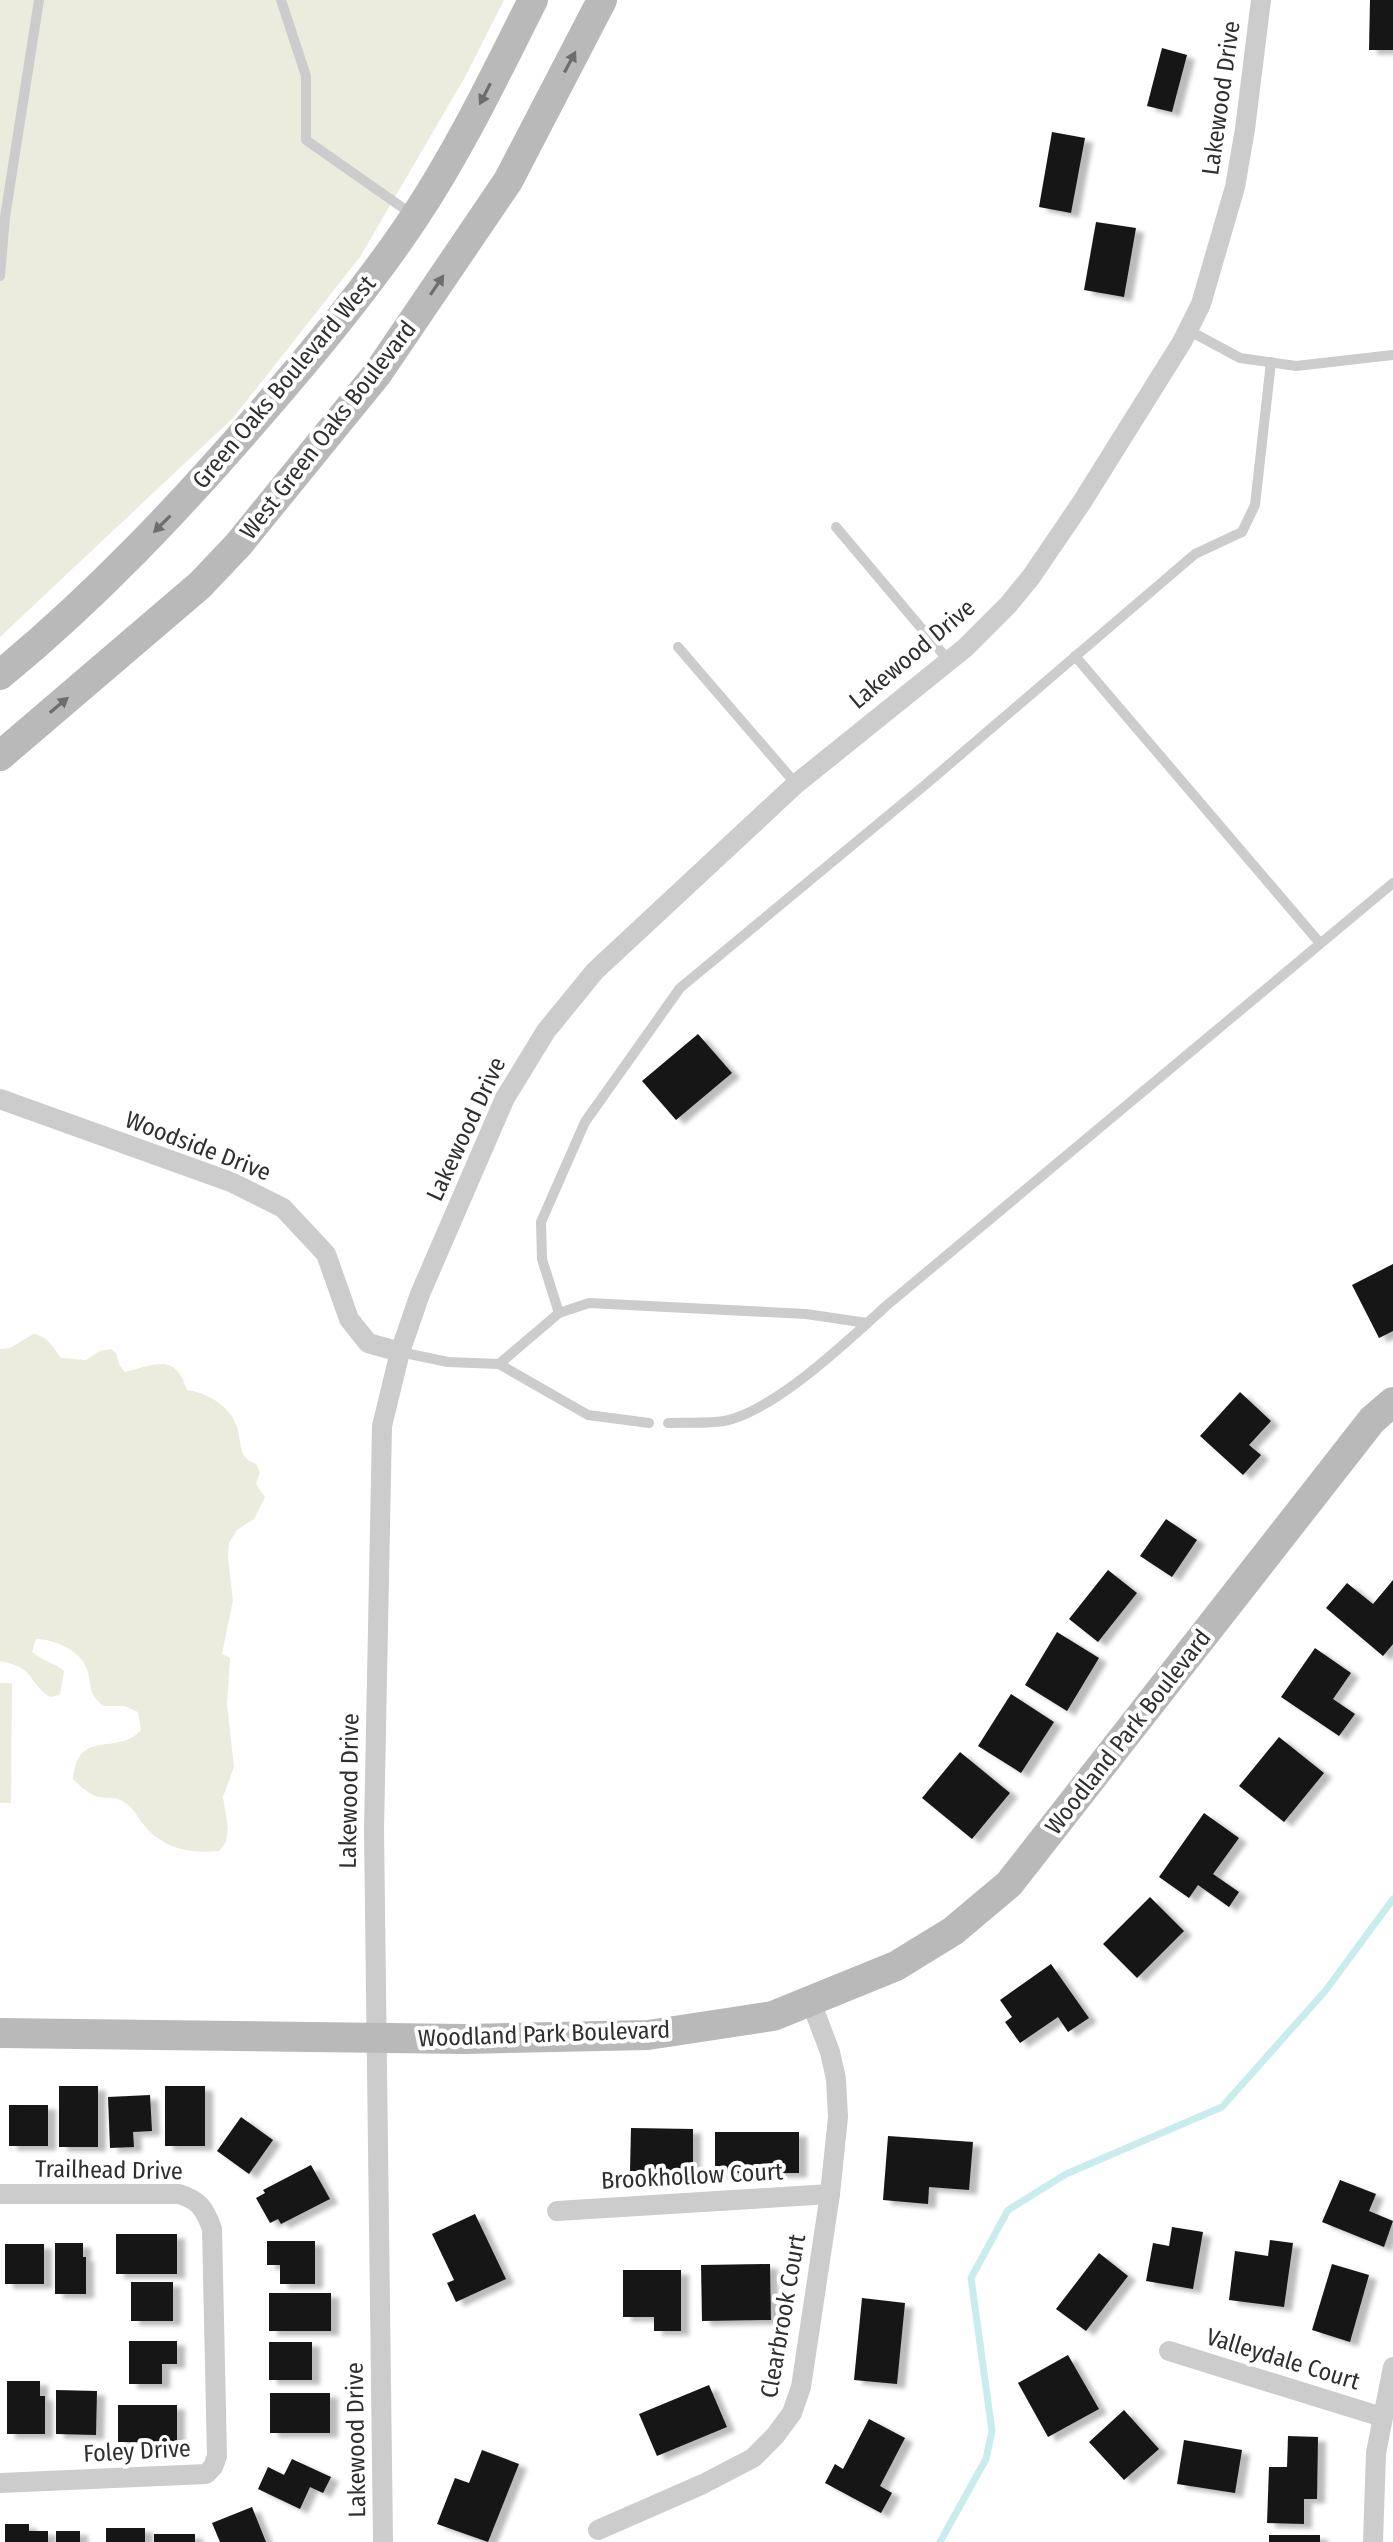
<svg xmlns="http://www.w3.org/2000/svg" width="1393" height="2542" viewBox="0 0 1393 2542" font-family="'Fira Sans Condensed',sans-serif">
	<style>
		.green { fill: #ebecdd }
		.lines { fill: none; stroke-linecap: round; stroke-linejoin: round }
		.stream { stroke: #c9ecec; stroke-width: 7 }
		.building { fill: #161616; filter: url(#shadow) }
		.lane { stroke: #ccc; stroke-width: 10 }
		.street { stroke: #ccc; stroke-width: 20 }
		.secondary { stroke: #b9b9b9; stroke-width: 30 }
		.oneway { fill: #6d6d6d }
		.labels { text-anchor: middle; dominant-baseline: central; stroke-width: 8; stroke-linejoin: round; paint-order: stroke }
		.street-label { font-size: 24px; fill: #2f2f2f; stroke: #fff }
	</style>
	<defs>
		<filter id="shadow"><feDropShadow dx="8" dy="4.5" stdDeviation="2" flood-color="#0004"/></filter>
	</defs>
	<rect width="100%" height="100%" fill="#fff"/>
	<g class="green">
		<polygon points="0,0 504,0 465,77 360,257 233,418 0,637"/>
		<path d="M33,1334C48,1336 53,1347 61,1358L86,1360L100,1351L111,1349L116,1353L119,1364L125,1372C153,1366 175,1351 187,1390C208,1393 230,1406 237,1427C242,1442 237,1457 256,1464L260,1472L256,1484L265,1497L254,1519L237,1530L229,1543L228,1558L233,1600L222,1654L230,1658L227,1704L234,1767L223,1797L228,1828L226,1842L219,1851C191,1854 163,1849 144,1825C137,1817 133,1807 124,1802C115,1796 108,1799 99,1797C88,1794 80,1786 73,1779C78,1727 117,1757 141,1730L138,1712L124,1706H103C88,1692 92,1690 88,1672C83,1651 54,1639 36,1639L32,1652C44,1662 54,1662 64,1671L60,1695L50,1697C25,1680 38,1669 0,1661V1349L10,1348Z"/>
		<polygon points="0,1683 12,1683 11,1803 0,1803"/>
	</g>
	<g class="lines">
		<polyline class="stream" points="940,2542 986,2459 992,2431 971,2278 1008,2210 1066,2174 1222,2107 1326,1990 1393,1899"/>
	</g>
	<g class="building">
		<polygon points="1370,0 1393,0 1393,50 1369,50"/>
		<polygon points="1162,48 1187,55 1172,112 1147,106"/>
		<polygon points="1052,132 1085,138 1071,213 1039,207"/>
		<polygon points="1096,222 1136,228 1124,297 1084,290"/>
		<polygon points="698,1034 732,1073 676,1120 642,1081"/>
		<polygon points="1393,1264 1393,1331 1379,1338 1352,1285"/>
		<polygon points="1240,1392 1271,1421 1249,1445 1261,1455 1243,1475 1200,1436"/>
		<polygon points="1166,1519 1197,1540 1172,1577 1140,1556"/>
		<polygon points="1108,1570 1137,1593 1098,1642 1069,1619"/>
		<polygon points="1393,1580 1393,1644 1383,1656 1326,1608 1347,1583 1373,1604"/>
		<polygon points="1057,1632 1099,1658 1067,1711 1025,1685"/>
		<polygon points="1315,1648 1351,1673 1333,1699 1355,1714 1339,1736 1281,1697"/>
		<polygon points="1011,1694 1054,1722 1021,1773 978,1746"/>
		<polygon points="1279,1737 1324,1773 1284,1822 1239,1786"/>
		<polygon points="960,1752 1010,1793 972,1839 922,1798"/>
		<polygon points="1204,1813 1239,1838 1213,1874 1239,1892 1229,1907 1198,1885 1189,1898 1159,1877"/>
		<polygon points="1150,1897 1184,1931 1137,1978 1103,1944"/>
		<polygon points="1051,1964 1089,2018 1068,2032 1058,2017 1020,2043 1005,2022 1012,2017 1000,2000"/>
		<rect x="59" y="2086" width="39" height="61"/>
		<rect x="165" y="2086" width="40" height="60"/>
		<polygon points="150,2095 152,2131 133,2132 134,2147 110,2148 108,2097"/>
		<rect x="9" y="2105" width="39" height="41"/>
		<polygon points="241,2117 273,2140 249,2174 217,2151"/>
		<polygon points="631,2128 693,2129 693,2172 630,2171"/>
		<rect x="715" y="2132" width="84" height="41"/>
		<polygon points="888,2136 973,2142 969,2190 929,2187 928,2204 883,2200"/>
		<polygon points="311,2165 330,2199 281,2224 278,2219 270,2223 256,2198 265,2193 263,2190"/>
		<polygon points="1340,2180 1376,2194 1369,2211 1393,2221 1384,2247 1322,2222"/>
		<polygon points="475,2214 506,2279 456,2302 447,2283 454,2280 432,2234"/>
		<polygon points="1172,2227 1203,2232 1193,2289 1146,2281 1153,2243 1169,2246"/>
		<rect x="116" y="2234" width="61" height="40"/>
		<polygon points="1270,2240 1293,2243 1284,2307 1229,2300 1235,2251 1268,2256"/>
		<polygon points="267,2241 315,2241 315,2284 280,2284 280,2265 267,2265"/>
		<polygon points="55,2243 83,2243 83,2257 86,2257 86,2294 55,2294"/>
		<rect x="5" y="2244" width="39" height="40"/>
		<polygon points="1099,2253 1128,2276 1086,2331 1056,2309"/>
		<polygon points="770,2264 771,2320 702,2321 701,2265"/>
		<polygon points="1332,2264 1369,2275 1350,2342 1312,2330"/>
		<polygon points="623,2270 681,2270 681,2331 654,2331 654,2317 623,2317"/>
		<rect x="131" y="2282" width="42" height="39"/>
		<rect x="269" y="2293" width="62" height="38"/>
		<polygon points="862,2298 905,2303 897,2384 854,2380"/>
		<polygon points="129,2341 177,2341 177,2364 162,2364 162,2384 129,2384"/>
		<rect x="269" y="2342" width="43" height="38"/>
		<polygon points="1068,2355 1099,2409 1048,2437 1018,2383"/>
		<polygon points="7,2381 40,2381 40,2396 45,2396 45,2434 7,2434"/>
		<polygon points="709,2385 727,2427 657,2456 639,2414"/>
		<polygon points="56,2390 97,2391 96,2435 56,2434"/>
		<rect x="270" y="2393" width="60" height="40"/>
		<rect x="118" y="2405" width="59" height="37"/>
		<polygon points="1124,2410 1159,2449 1124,2480 1089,2442"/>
		<polygon points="869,2419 905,2438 880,2486 892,2493 881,2513 825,2483 835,2464 843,2469"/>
		<polygon points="1288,2436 1318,2437 1317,2499 1304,2499 1304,2524 1267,2523 1269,2467 1287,2467"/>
		<polygon points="1184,2440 1242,2450 1235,2493 1177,2484"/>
		<polygon points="482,2450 519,2464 488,2542 437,2524 455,2478 469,2483"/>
		<polygon points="292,2459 331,2477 323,2493 310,2487 300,2509 258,2489 268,2467 284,2475"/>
		<polygon points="252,2507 266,2542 220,2542 212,2523"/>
		<polygon points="5,2524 29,2524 29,2531 48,2531 48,2542 5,2542"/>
		<rect x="106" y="2528" width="39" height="14"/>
		<rect x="56" y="2531" width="24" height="11"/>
		<rect x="154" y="2534" width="41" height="8"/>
		<rect x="1269" y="2535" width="51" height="7"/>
	</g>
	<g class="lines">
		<g class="lane">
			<polyline points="281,0 306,76 306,140 413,215"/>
			<polyline points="0,276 5,217 39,0"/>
			<polyline points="1188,330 1240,358 1296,366 1393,355"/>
			<polyline points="836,527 949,661"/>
			<polyline points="678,647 796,784"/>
			<polyline points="1075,656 1319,942"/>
			<polyline points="559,1313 542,1259 541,1222 585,1122 680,988 925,785 1195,554 1242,532 1255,505 1271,362"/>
			<polyline points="400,1352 448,1362 499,1364 588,1415 649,1423"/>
			<polyline points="499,1364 559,1313 589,1303 806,1314 867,1323"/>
			<path d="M668,1423C686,1422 706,1424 724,1421C773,1412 849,1340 886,1306L1393,883"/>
		</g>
		<g class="street">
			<polyline points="0,1099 231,1182 283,1208 326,1254 349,1319 368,1343 400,1352"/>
			<path d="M0,2194H179C199,2200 205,2209 212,2229L217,2456L213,2467L206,2474L0,2483"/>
			<polyline points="557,2211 830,2194"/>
			<polyline points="1169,2351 1382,2417"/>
			<polyline points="598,2530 703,2484 753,2458 775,2436 792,2413 801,2387 830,2194 838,2117 836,2079 830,2052 811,2002"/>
			<polyline points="383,2542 374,1830 382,1426 400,1352 420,1294 505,1098 546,1031 595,971 796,784 965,648 1008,605 1031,577 1082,502 1182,342 1201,304 1235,187 1245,129 1261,0"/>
			<polyline points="1373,2542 1376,2453 1393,2367"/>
		</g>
		<g class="secondary">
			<path d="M0,675C96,596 180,507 261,413C315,351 368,287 414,218C460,149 496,73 533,0"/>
			<polyline points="0,756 200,585 238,545 377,374 508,181 602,0"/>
			<polyline points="0,2033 464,2039 648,2035 773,2016 896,1966 953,1931 1009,1884 1372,1420 1393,1402"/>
		</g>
	</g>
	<defs><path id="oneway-solid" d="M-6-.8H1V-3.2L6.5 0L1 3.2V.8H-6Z" transform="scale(2)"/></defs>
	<g class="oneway">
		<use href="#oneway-solid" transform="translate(570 62) rotate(-62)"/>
		<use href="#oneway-solid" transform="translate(485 94) rotate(117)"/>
		<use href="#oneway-solid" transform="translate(437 285) rotate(-56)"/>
		<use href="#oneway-solid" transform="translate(162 524) rotate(135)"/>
		<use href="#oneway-solid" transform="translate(59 705) rotate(-40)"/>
	</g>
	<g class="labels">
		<g class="street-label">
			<text transform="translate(1221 98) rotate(-82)">Lakewood Drive</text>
			<text transform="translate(284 382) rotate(-50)">Green Oaks Boulevard West</text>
			<text transform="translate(328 430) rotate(-52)">West Green Oaks Boulevard</text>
			<text transform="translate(912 654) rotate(-40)">Lakewood Drive</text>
			<text transform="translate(466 1129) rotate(-65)">Lakewood Drive</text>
			<text transform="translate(198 1146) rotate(21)">Woodside Drive</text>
			<text transform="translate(1128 1732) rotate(-52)">Woodland Park Boulevard</text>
			<text transform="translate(349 1791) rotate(-89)">Lakewood Drive</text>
			<text transform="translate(544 2034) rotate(-2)">Woodland Park Boulevard</text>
			<text transform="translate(109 2170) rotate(1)">Trailhead Drive</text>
			<text transform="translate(692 2176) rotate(-3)">Brookhollow Court</text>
			<text transform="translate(783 2316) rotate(-80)">Clearbrook Court</text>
			<text transform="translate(1283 2359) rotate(17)">Valleydale Court</text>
			<text transform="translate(356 2440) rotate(-91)">Lakewood Drive</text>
			<text transform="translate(137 2451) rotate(-3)">Foley Drive</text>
		</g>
	</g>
</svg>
